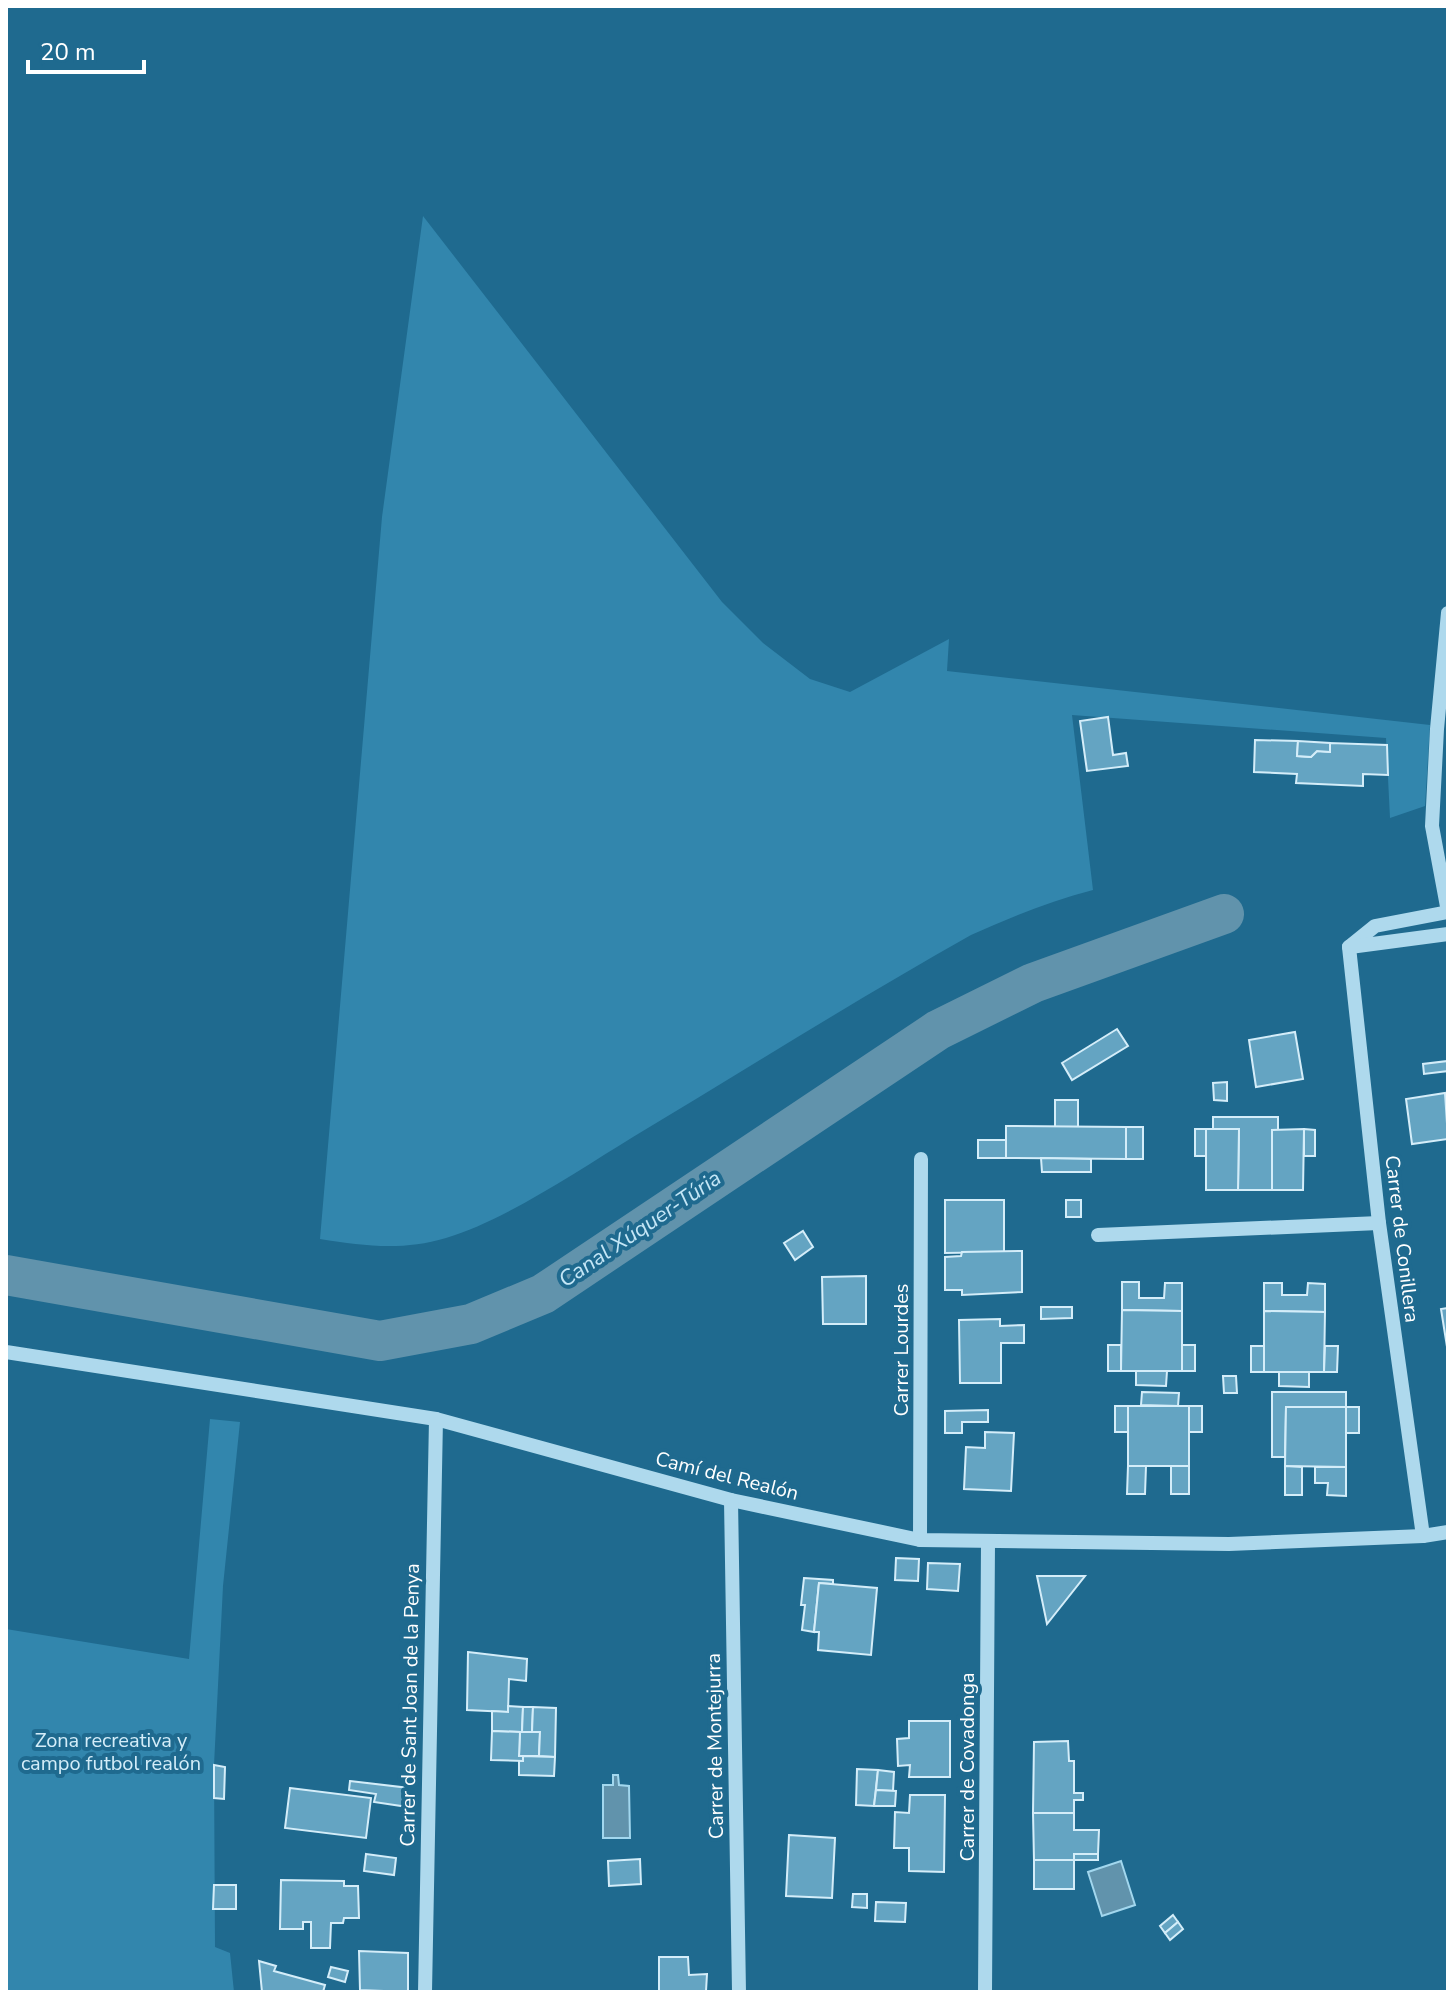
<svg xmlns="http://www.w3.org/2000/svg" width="1454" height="1998" viewBox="0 0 1454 1998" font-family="'Nunito Sans',sans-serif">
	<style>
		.green { fill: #3286ad }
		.water { fill: #6193ac; stroke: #a2d7ee; stroke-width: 2 }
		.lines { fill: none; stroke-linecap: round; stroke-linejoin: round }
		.canal { stroke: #6193ac; stroke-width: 40 }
		.building { fill: #64a4c2; stroke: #d4edf9; stroke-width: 2 }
		.minor { stroke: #aed9ed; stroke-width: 14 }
		.labels { text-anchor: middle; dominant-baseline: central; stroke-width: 8; stroke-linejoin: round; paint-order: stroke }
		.street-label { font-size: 20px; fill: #fff; stroke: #1f6a8f }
		.park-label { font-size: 20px; fill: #d4edf9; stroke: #1f6a8f }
		.water-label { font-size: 22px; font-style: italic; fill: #c4e6f6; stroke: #1f6a8f }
	</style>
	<rect width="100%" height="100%" fill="#1f6a8f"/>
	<g class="green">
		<path d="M423,216L722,602L763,643L810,679L850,692L949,639L947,671L1430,725L1425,806L1390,818L1386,738L1072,715L1093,890C1050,901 1011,917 971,935C857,999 745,1070 633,1137C579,1170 506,1220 446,1238C402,1251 365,1246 320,1239L382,517Z"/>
		<polygon points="210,1419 240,1422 223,1586 214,1765 215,1947 230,1953 234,1992 6,1992 6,1629 189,1659"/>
	</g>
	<g class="water">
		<polygon points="613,1775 618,1775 619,1785 629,1786 630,1838 603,1838 603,1785 613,1785"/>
		<polygon points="1121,1861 1135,1905 1102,1916 1088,1872"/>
	</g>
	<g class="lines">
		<polyline class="canal" points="6,1275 380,1341 471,1324 543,1294 938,1030 1033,983 1224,914"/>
	</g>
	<g class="building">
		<polygon points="1108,717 1113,755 1126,753 1128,766 1087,771 1080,721"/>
		<polygon points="1255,740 1298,741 1297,756 1311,757 1317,751 1330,752 1330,743 1387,745 1388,775 1363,774 1363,786 1296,783 1297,774 1254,772"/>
		<polygon points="1298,741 1330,743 1330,752 1317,751 1311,757 1297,756"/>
		<polygon points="1117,1029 1128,1046 1072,1080 1062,1063"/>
		<polygon points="1295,1032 1303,1079 1256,1087 1249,1040"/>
		<polygon points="1448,1061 1448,1071 1424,1074 1423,1064"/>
		<polygon points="1227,1082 1227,1101 1214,1100 1213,1083"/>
		<polygon points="1445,1093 1448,1139 1412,1144 1406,1099"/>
		<rect x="1055" y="1100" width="23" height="27"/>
		<polygon points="1213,1117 1278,1117 1278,1130 1272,1130 1272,1190 1238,1190 1239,1129 1213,1129"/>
		<polygon points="1006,1126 1126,1127 1126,1159 1006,1158"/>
		<rect x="1126" y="1127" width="17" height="32"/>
		<rect x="1195" y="1129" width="11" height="27"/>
		<polygon points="1206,1129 1239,1129 1238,1190 1206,1190"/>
		<polygon points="1304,1129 1303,1190 1272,1190 1272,1130"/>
		<polygon points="1304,1129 1315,1130 1315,1156 1304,1156"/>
		<rect x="978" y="1140" width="28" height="18"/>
		<polygon points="1041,1158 1091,1159 1091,1172 1042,1172"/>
		<polygon points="945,1200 1004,1200 1004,1252 945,1253"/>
		<rect x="1066" y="1200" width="15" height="17"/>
		<polygon points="803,1231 813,1247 795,1260 784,1243"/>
		<polygon points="1022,1251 1022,1292 962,1295 962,1290 945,1290 945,1257 961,1256 962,1252"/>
		<polygon points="866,1276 866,1324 823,1324 822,1277"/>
		<polygon points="1122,1282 1139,1282 1139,1298 1164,1298 1165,1283 1182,1283 1182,1311 1122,1310"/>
		<polygon points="1264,1283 1282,1283 1282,1295 1307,1295 1308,1283 1325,1284 1325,1312 1264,1311"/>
		<polygon points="1041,1307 1072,1307 1072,1318 1041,1319"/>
		<polygon points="1448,1308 1448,1353 1441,1309"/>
		<polygon points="1122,1310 1182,1311 1182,1371 1121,1371"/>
		<polygon points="1264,1311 1325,1312 1324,1372 1264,1372"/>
		<polygon points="1000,1319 1000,1326 1024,1325 1024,1343 1001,1343 1001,1383 960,1383 959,1320"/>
		<rect x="1108" y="1345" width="13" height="26"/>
		<rect x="1182" y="1345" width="13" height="26"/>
		<rect x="1251" y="1346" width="13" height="26"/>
		<polygon points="1325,1346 1338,1346 1337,1372 1324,1372"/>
		<polygon points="1136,1371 1167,1371 1166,1386 1136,1385"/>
		<polygon points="1279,1372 1309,1372 1309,1387 1279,1386"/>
		<polygon points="1223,1376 1236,1376 1237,1393 1224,1393"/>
		<polygon points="1142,1392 1179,1393 1178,1406 1141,1405"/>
		<polygon points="1272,1392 1346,1392 1346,1407 1286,1407 1285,1457 1272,1457"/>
		<rect x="1115" y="1406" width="13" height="26"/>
		<rect x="1128" y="1406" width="61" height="60"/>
		<rect x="1189" y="1406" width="13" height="26"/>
		<polygon points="1286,1407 1346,1407 1346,1467 1285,1466"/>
		<rect x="1346" y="1407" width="13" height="26"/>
		<polygon points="988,1410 988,1422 962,1422 962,1433 945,1433 945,1411"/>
		<polygon points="985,1432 1014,1433 1011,1491 964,1489 966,1447 985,1448"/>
		<polygon points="1128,1466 1146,1466 1145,1494 1127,1494"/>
		<rect x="1171" y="1466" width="18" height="28"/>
		<polygon points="1285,1466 1302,1467 1302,1495 1285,1495"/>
		<polygon points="1315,1467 1346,1467 1346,1496 1327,1495 1328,1483 1315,1483"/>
		<polygon points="896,1558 919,1559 918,1581 895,1580"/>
		<polygon points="928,1563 960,1564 958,1591 927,1589"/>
		<polygon points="1037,1576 1085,1576 1047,1624"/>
		<polygon points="804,1578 833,1580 833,1584 819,1583 814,1632 802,1630 805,1605 801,1605"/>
		<polygon points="819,1583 877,1588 871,1655 818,1650 819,1632 814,1632"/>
		<polygon points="468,1652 527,1659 526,1681 509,1679 508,1712 467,1710"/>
		<polygon points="508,1706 523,1707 522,1732 540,1732 539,1756 519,1756 520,1732 492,1731 492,1711 508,1712"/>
		<polygon points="523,1707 533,1707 532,1732 522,1732"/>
		<polygon points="533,1707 556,1708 555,1757 539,1756 540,1732 532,1732"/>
		<polygon points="909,1721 950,1721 950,1777 909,1777 910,1765 898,1766 897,1739 909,1738"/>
		<polygon points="492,1731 520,1732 519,1756 523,1756 523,1761 491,1760"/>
		<polygon points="1068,1741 1069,1761 1074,1761 1074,1793 1083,1793 1083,1800 1074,1800 1074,1813 1033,1813 1034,1742"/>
		<polygon points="523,1756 555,1757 554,1776 519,1775 519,1761 523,1761"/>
		<polygon points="214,1765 225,1767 224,1799 214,1798"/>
		<polygon points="857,1769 878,1770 874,1806 856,1805"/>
		<polygon points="878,1770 894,1772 893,1791 876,1790"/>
		<polygon points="350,1781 409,1788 408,1807 374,1802 376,1794 349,1790"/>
		<polygon points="290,1788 371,1798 366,1838 285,1828"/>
		<polygon points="876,1790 896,1791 895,1806 874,1806"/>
		<polygon points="910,1795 945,1795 944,1872 909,1871 909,1848 894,1848 895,1812 909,1813"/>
		<polygon points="1033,1813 1074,1813 1074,1830 1099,1830 1098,1854 1074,1854 1074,1860 1034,1860"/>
		<polygon points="789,1835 835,1838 832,1898 786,1896"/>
		<polygon points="366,1854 396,1858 394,1875 364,1871"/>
		<rect x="1074" y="1854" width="24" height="6"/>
		<polygon points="640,1859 641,1884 609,1886 608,1861"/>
		<rect x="1034" y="1860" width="40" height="29"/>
		<polygon points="281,1880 344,1881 344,1886 358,1886 359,1918 344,1918 343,1923 331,1923 330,1948 311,1948 311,1922 303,1922 303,1929 280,1929"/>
		<polygon points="214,1885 236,1885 236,1909 213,1909"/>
		<polygon points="853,1894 867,1894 867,1908 852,1907"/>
		<polygon points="876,1902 906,1903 905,1922 875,1921"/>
		<polygon points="1173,1915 1178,1922 1165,1933 1160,1926"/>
		<polygon points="1178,1922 1183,1929 1170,1940 1165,1933"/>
		<polygon points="359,1951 408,1953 408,1992 360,1990"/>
		<polygon points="659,1957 688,1957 689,1975 707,1974 706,1991 659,1992"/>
		<polygon points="259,1961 276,1966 274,1971 325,1985 323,1992 262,1992"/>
		<polygon points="331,1967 348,1971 345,1982 328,1977"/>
	</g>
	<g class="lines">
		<g class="minor">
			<polyline points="1448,613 1437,729 1432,826 1448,912"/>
			<polyline points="1349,947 1379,1223 1423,1536"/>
			<polyline points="1349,947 1375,926 1448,912"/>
			<polyline points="1350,947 1448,934"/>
			<polyline points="1098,1235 1379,1223"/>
			<polyline points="6,1352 436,1419 731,1500 920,1540 1229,1544 1423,1536 1448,1532"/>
			<polyline points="731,1500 739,1992"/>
			<polyline points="920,1540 921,1159"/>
			<polyline points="425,1992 436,1419"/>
			<polyline points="985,1992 988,1543"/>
		</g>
	</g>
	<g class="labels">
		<g class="street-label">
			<text transform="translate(1402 1239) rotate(83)">Carrer de Conillera</text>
			<text transform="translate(901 1350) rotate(-90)">Carrer Lourdes</text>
			<text transform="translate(727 1476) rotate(14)">Camí del Realón</text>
			<text transform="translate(410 1705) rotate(-89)">Carrer de Sant Joan de la Penya</text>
			<text transform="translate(715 1746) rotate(-91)">Carrer de Montejurra</text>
			<text transform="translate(967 1767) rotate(-90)">Carrer de Covadonga</text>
		</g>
		<g class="park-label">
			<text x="111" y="1740">Zona recreativa y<tspan x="111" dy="23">campo futbol realón</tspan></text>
		</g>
		<g class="water-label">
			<text transform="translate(640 1229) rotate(-34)">Canal Xúquer-Túria</text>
		</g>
	</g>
	<rect width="1454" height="1998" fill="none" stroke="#ffffff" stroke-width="16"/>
	<path d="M28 60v12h116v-12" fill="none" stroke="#ffffff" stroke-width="4"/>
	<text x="40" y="60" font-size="24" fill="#ffffff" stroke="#1f6a8f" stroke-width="6" paint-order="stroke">20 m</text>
</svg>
